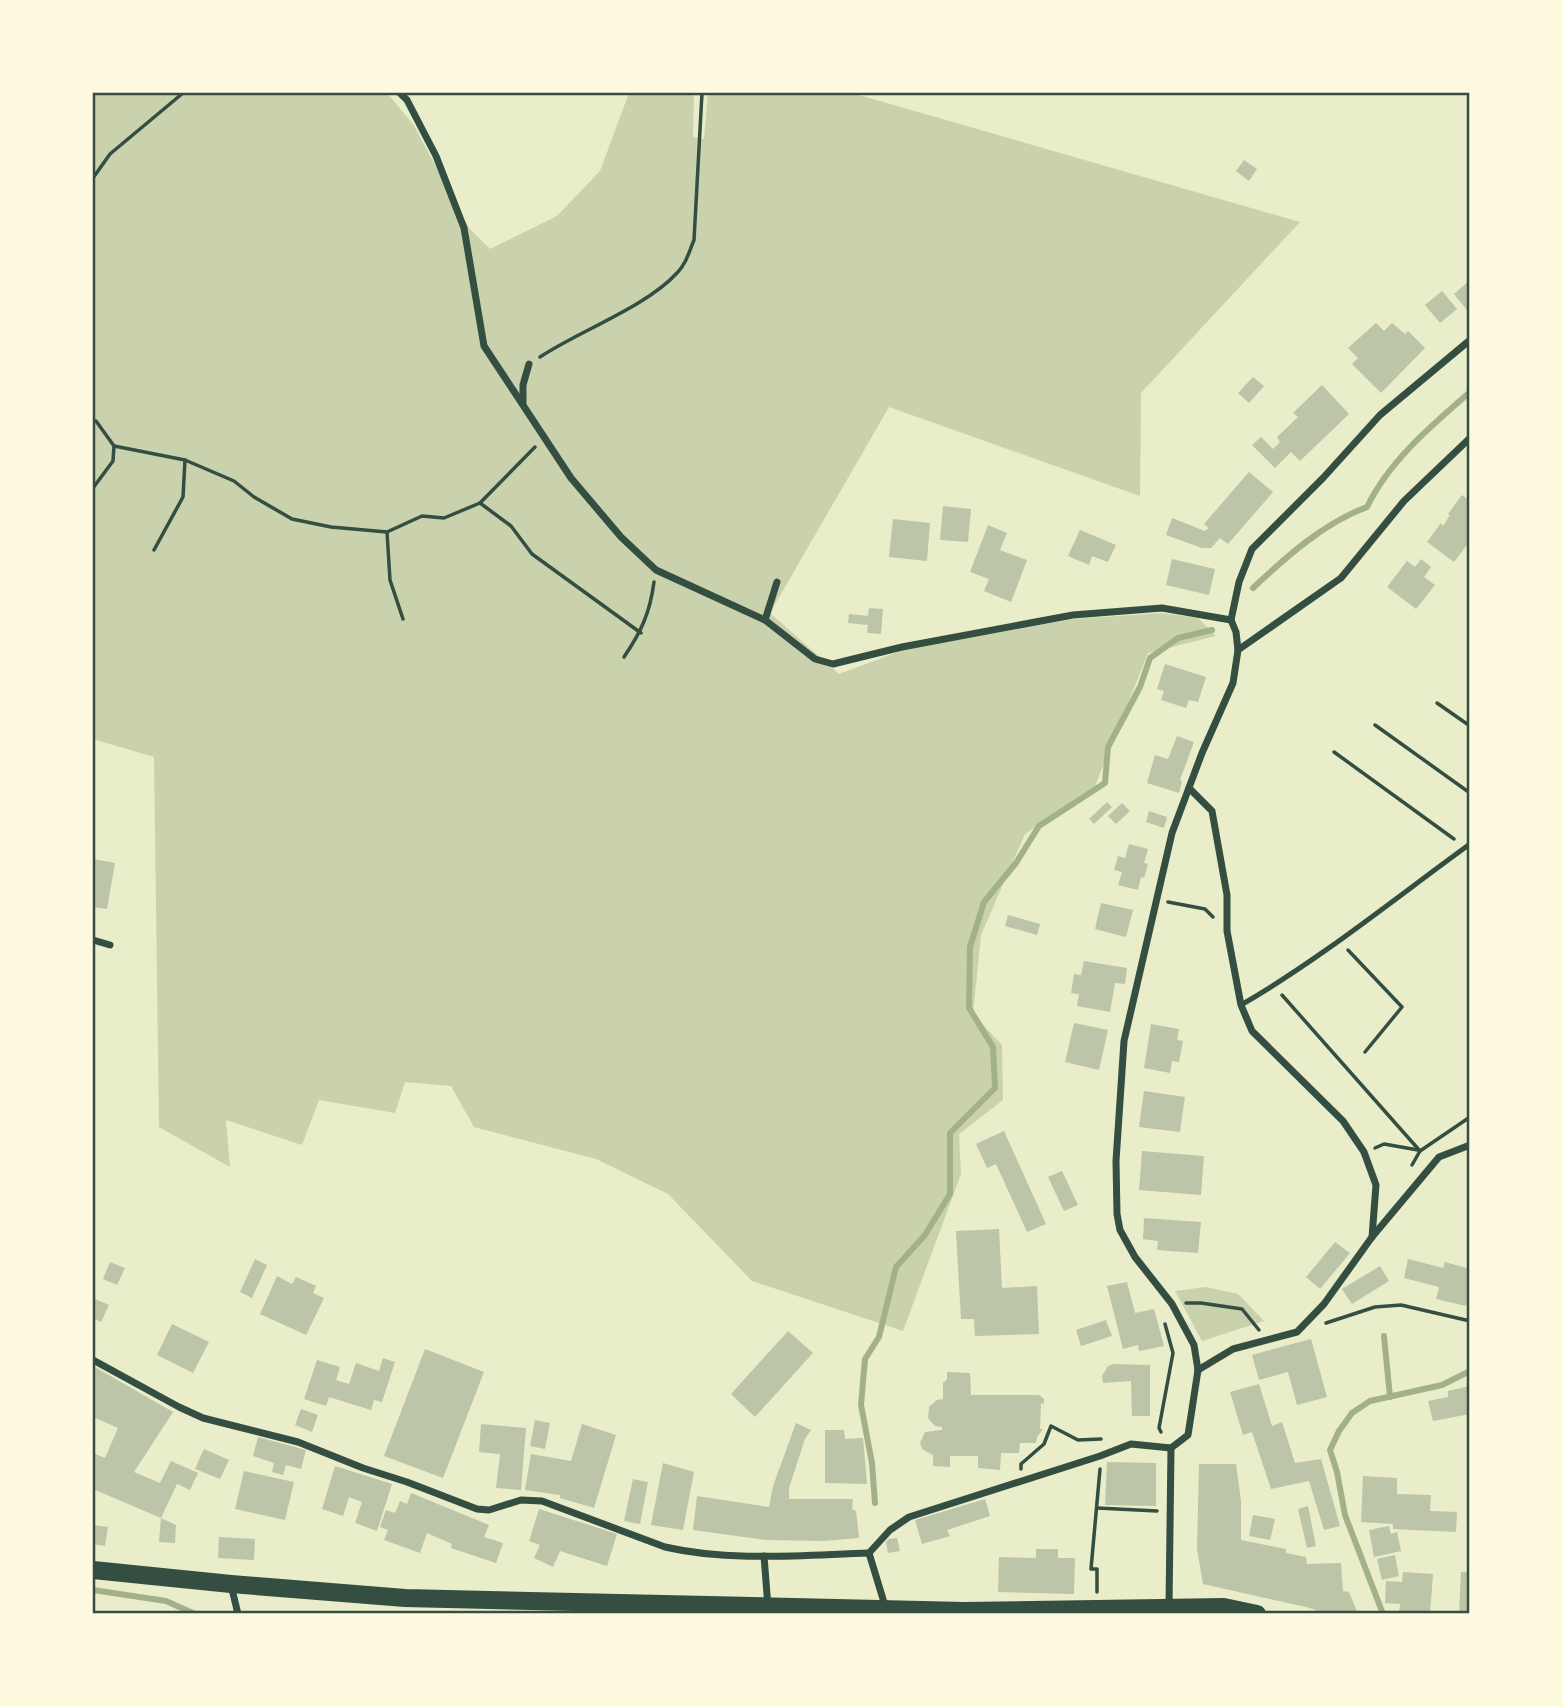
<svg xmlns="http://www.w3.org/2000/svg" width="1563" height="1707" viewBox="0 0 1563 1707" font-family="'Libre Baskerville',serif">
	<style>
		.green { fill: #cad2ad }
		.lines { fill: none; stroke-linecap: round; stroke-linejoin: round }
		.stream { stroke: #a3b18a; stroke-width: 6 }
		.building { fill: #bcc5a7 }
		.path { stroke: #344e41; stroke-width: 3.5 }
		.service { stroke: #344e41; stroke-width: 5 }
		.minor { stroke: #344e41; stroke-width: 7 }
		.primary { stroke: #344e41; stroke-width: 18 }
		.neatline { fill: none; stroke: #344e41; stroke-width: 2.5 }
	</style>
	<rect width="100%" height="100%" fill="#e9edc9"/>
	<g class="green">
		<polygon points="93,93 387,93 413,124 469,228 490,249 557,216 600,171 629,93 694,93 693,137 704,139 708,93 852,93 1300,222 1141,393 1140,496 889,407 770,613 839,674 903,650 1073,619 1162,613 1198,618 1216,636 1148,653 1095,786 1025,834 981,935 973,1014 1002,1045 1003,1100 959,1134 961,1174 903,1331 752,1281 668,1194 596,1159 474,1127 451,1086 405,1082 395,1113 319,1100 302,1145 226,1120 230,1167 159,1127 154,757 93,739"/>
		<polygon points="1206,1287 1238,1294 1264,1321 1202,1341 1175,1291"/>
	</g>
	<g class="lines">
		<g class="stream">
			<path d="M1253,588C1287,556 1324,523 1367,507C1389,461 1432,425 1470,392"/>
			<polyline points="1384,1336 1390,1397"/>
			<polyline points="875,1503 872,1463 861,1405 865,1359 879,1337 896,1267 925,1235 950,1194 950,1133 995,1088 993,1047 969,1008 970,947 984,902 1016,863 1039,826 1105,783 1108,747 1140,687 1150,658 1178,638 1212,630"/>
			<polyline points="93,1590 166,1601 195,1614"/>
			<polyline points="1383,1614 1345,1515 1337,1472 1330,1450 1339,1431 1352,1413 1370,1401 1442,1385 1470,1371"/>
		</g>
	</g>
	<g class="building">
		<polygon points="1244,160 1257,169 1249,181 1236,171"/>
		<polygon points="1470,280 1470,314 1454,294"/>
		<polygon points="1442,291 1457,309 1440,323 1425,305"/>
		<polygon points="1376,323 1384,331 1392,323 1405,334 1408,331 1425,348 1381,393 1352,364 1358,358 1348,348"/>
		<polygon points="1253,377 1264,386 1249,403 1238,393"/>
		<polygon points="1322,385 1349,414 1300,461 1291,452 1275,468 1252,445 1261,437 1273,449 1280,442 1277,437 1298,417 1293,413"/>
		<polygon points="1249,472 1273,492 1228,544 1220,538 1211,548 1202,548 1166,535 1172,518 1205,531 1209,528 1204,524"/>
		<polygon points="1462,495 1470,501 1470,541 1454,562 1427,542 1441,523 1443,526 1450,515 1448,514"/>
		<polygon points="943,506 971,509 968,542 940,540"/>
		<polygon points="893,519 930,523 927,561 889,557"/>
		<polygon points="988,525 1007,533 1000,550 1027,560 1011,602 984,591 989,579 970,572"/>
		<polygon points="1080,530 1116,545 1108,562 1092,556 1089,565 1068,556"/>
		<polygon points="1172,559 1215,569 1209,595 1166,585"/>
		<polygon points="1421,559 1431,567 1424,577 1435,585 1416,609 1387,587 1407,561 1415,567"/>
		<polygon points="869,608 883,609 881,634 867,633 868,625 848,623 849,614 868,616"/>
		<polygon points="1165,664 1206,677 1198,702 1189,700 1186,708 1161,700 1164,691 1157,689"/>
		<polygon points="1177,736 1194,742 1180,780 1182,781 1179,793 1147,783 1155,755 1168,759"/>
		<polygon points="1107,802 1112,807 1094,824 1089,819"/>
		<polygon points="1122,803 1130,811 1116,824 1108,816"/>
		<polygon points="1149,811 1167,817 1164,828 1146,822"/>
		<polygon points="1129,844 1148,849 1144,863 1148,864 1144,878 1141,877 1138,890 1118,885 1122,872 1114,870 1118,856 1125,858"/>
		<polygon points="93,859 115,863 107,909 93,907"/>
		<polygon points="1101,903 1133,910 1126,937 1095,929"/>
		<polygon points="1008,915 1040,924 1037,935 1005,926"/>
		<polygon points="1084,961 1127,968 1125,984 1115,983 1110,1012 1077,1006 1079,994 1071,993 1074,974 1081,975"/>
		<polygon points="1074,1023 1108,1030 1099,1070 1065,1062"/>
		<polygon points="1151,1024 1179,1029 1177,1040 1183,1041 1179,1062 1172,1061 1170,1073 1144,1068"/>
		<polygon points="1144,1091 1185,1097 1180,1132 1139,1127"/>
		<polygon points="1004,1131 1046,1224 1027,1232 996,1164 987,1168 976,1144"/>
		<polygon points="1142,1151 1204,1156 1201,1195 1139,1190"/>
		<polygon points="1062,1171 1078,1205 1064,1211 1048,1177"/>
		<polygon points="1144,1218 1201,1222 1198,1253 1157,1250 1158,1241 1143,1239"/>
		<polygon points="999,1229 1002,1288 1037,1286 1039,1334 975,1336 974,1319 961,1319 956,1231"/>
		<polygon points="1335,1242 1350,1253 1320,1289 1306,1277"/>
		<polygon points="255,1259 267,1265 252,1298 240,1292"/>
		<polygon points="1408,1259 1443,1268 1445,1262 1470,1269 1470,1287 1466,1306 1436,1299 1439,1287 1404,1278"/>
		<polygon points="110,1262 125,1268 117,1285 103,1279"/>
		<polygon points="1380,1266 1389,1281 1352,1304 1342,1289"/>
		<polygon points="277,1276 292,1284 296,1277 316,1286 313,1293 324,1298 306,1335 260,1314"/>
		<polygon points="1127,1282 1135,1313 1154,1309 1164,1346 1139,1351 1138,1345 1123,1349 1107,1286"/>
		<polygon points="93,1298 109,1305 101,1322 93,1318"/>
		<polygon points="1106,1320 1112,1336 1081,1346 1076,1330"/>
		<polygon points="172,1324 209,1342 193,1373 157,1355"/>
		<polygon points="788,1331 813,1353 755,1417 731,1394"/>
		<polygon points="1311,1339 1327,1397 1297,1405 1288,1372 1259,1380 1252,1355"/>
		<polygon points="425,1349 484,1372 443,1478 384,1456"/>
		<polygon points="383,1358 395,1362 382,1402 374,1400 371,1410 329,1397 326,1406 304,1399 317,1360 340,1367 336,1380 349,1384 356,1363 379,1371"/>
		<polygon points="1114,1364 1150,1365 1150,1416 1132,1416 1131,1381 1103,1383 1102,1376 1108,1366"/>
		<polygon points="93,1366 173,1412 134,1472 160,1483 171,1461 198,1473 190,1490 177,1484 161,1518 93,1489 93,1453 105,1458 118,1428 93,1417"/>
		<polygon points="947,1372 970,1373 971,1395 1039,1395 1044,1399 1044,1404 1041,1403 1040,1429 1043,1429 1037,1437 1036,1443 1020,1443 1019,1453 1001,1453 1000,1470 978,1468 978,1456 950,1456 950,1467 933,1466 933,1455 922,1449 920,1443 925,1432 942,1430 942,1427 935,1426 928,1418 929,1407 937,1400 943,1399 943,1383 947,1379"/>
		<polygon points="1259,1384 1272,1426 1282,1422 1295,1463 1321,1459 1340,1526 1324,1530 1309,1481 1271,1489 1252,1432 1243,1435 1230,1392"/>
		<polygon points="1470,1386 1470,1414 1433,1421 1428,1401 1448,1397 1448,1391"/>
		<polygon points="301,1409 318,1415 312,1432 295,1425"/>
		<polygon points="535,1420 550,1423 545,1449 530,1446"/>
		<polygon points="796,1423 811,1430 805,1439 789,1488 789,1499 853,1499 852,1509 856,1511 859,1538 824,1541 766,1540 693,1530 697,1496 769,1507 773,1486"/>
		<polygon points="481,1424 526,1428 521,1490 496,1488 500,1454 479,1452"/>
		<polygon points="582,1424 616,1435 594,1508 560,1498 560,1495 525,1490 531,1454 571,1461"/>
		<polygon points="825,1430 844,1430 845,1439 863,1438 867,1484 825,1483"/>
		<polygon points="258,1437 306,1450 301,1469 286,1465 283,1475 272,1472 274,1463 253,1456"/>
		<polygon points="204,1449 229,1460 220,1479 195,1469"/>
		<polygon points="1107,1462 1156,1463 1156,1506 1105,1505"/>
		<polygon points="663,1463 694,1472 683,1530 651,1525"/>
		<polygon points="1199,1464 1236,1464 1241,1501 1241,1540 1286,1549 1286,1553 1306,1557 1307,1564 1341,1563 1343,1591 1349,1592 1358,1614 1316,1614 1316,1610 1306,1607 1203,1584 1197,1549"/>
		<polygon points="335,1466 392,1484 377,1531 355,1523 362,1502 349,1497 343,1516 322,1509"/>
		<polygon points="244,1471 294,1482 285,1520 235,1509"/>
		<polygon points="1363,1476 1397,1478 1397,1494 1431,1495 1430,1511 1457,1512 1456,1532 1393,1529 1393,1524 1361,1522"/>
		<polygon points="633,1479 648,1482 640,1524 624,1521"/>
		<polygon points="411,1493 489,1525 484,1537 503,1543 496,1563 451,1548 452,1544 427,1533 420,1553 384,1540 388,1530 380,1527 386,1510 395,1513 400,1501 407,1504"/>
		<polygon points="985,1499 990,1516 947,1530 950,1536 922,1544 915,1520"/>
		<polygon points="1308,1506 1316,1546 1307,1548 1298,1509"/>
		<polygon points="539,1509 617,1534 607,1566 560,1551 553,1567 534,1558 540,1545 529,1541"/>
		<polygon points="1253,1515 1275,1519 1270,1540 1249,1536"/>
		<polygon points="161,1518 176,1525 175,1543 159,1542"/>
		<polygon points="93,1525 108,1527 105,1546 93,1544"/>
		<polygon points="1389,1526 1391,1534 1397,1532 1401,1551 1374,1557 1369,1530"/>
		<polygon points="219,1537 255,1539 254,1560 218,1558"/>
		<polygon points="897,1538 900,1551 888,1553 886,1542 889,1539"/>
		<polygon points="1036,1549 1058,1549 1058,1558 1075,1558 1074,1594 998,1592 999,1557 1036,1558"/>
		<polygon points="1395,1555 1399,1576 1382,1580 1377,1559"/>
		<polygon points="1403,1572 1433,1574 1430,1614 1399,1614 1400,1604 1385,1603 1386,1581 1402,1582"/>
		<polygon points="1461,1572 1470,1572 1470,1614 1459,1614"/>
	</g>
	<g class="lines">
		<g class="path">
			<polyline points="93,178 110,154 183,93"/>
			<path d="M540,357C579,331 646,307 677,273C686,264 689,252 694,240L702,93"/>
			<polyline points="93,421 96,421 114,446 185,460 234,481 254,497 292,519 331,527 387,532 422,516 444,518 480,503 511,526 532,554 641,633"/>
			<polyline points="93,488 113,461 114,446"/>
			<polyline points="480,503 535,447"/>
			<polyline points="387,532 390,580 403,619"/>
			<polyline points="154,550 183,497 185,460"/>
			<path d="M624,657C641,632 650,613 654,582"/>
			<polyline points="1437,703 1470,726"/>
			<polyline points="1375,725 1470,793"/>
			<polyline points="1334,752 1454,839"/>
			<polyline points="1168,902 1205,909 1213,917"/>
			<polyline points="1348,950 1402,1007 1365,1052"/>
			<polyline points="1282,995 1420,1151"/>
			<polyline points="1375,1148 1384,1144 1418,1150"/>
			<polyline points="1412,1165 1420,1151 1470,1117"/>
			<polyline points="1186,1303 1201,1303 1242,1309 1259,1330"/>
			<polyline points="1326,1323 1375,1307 1401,1305 1470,1321"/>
			<polyline points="1161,1432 1159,1428 1173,1353 1165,1324"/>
			<polyline points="1021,1469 1021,1464 1044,1444 1051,1426 1078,1440 1101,1439"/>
			<polyline points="1097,1508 1157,1511"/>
			<polyline points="1097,1592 1097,1569 1091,1569 1100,1469"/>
		</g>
		<path class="service" d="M1241,1005C1322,958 1394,899 1470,844"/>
		<g class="minor">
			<polyline points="400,93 407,100 436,156 464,228 484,346 571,478 621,537 656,570 765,620 815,659 833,664 902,647 1073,615 1162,608 1231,620"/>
			<polyline points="523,403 523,385 529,364"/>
			<polyline points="765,620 777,582"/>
			<polyline points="1238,650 1341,578 1404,501 1470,438"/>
			<polyline points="1189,788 1212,811 1227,895 1227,931 1241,1005 1252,1031 1343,1121 1364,1152 1376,1185 1372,1237"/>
			<polyline points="93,940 110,945"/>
			<path d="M93,1360L179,1407L203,1418L298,1442L363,1468L407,1482L477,1509L489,1510L521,1500L542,1501L665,1547C730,1562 802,1555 869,1553"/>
			<polyline points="1198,1370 1233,1349 1297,1332 1324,1304 1372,1237 1439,1157 1470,1145"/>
			<polyline points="1171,1448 1188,1435 1198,1370 1194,1345 1172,1304 1135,1257 1120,1230 1117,1214 1116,1161 1124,1041 1172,833 1202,753 1233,683 1238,650 1236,632 1231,620 1239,582 1252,549 1323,478 1380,415 1470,340"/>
			<polyline points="869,1553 890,1530 909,1517 1100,1456 1131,1444 1171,1448"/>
			<polyline points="869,1553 886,1609"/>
			<polyline points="764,1556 768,1607"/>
			<polyline points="231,1585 238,1614"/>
			<polyline points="1169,1607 1171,1448"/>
		</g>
		<polyline class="primary" points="93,1570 231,1584 405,1598 964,1611 1224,1607 1257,1614"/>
	</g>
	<rect width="1563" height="1707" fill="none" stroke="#fefae0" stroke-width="189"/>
	<rect x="94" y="94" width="1374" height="1518" class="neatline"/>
</svg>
